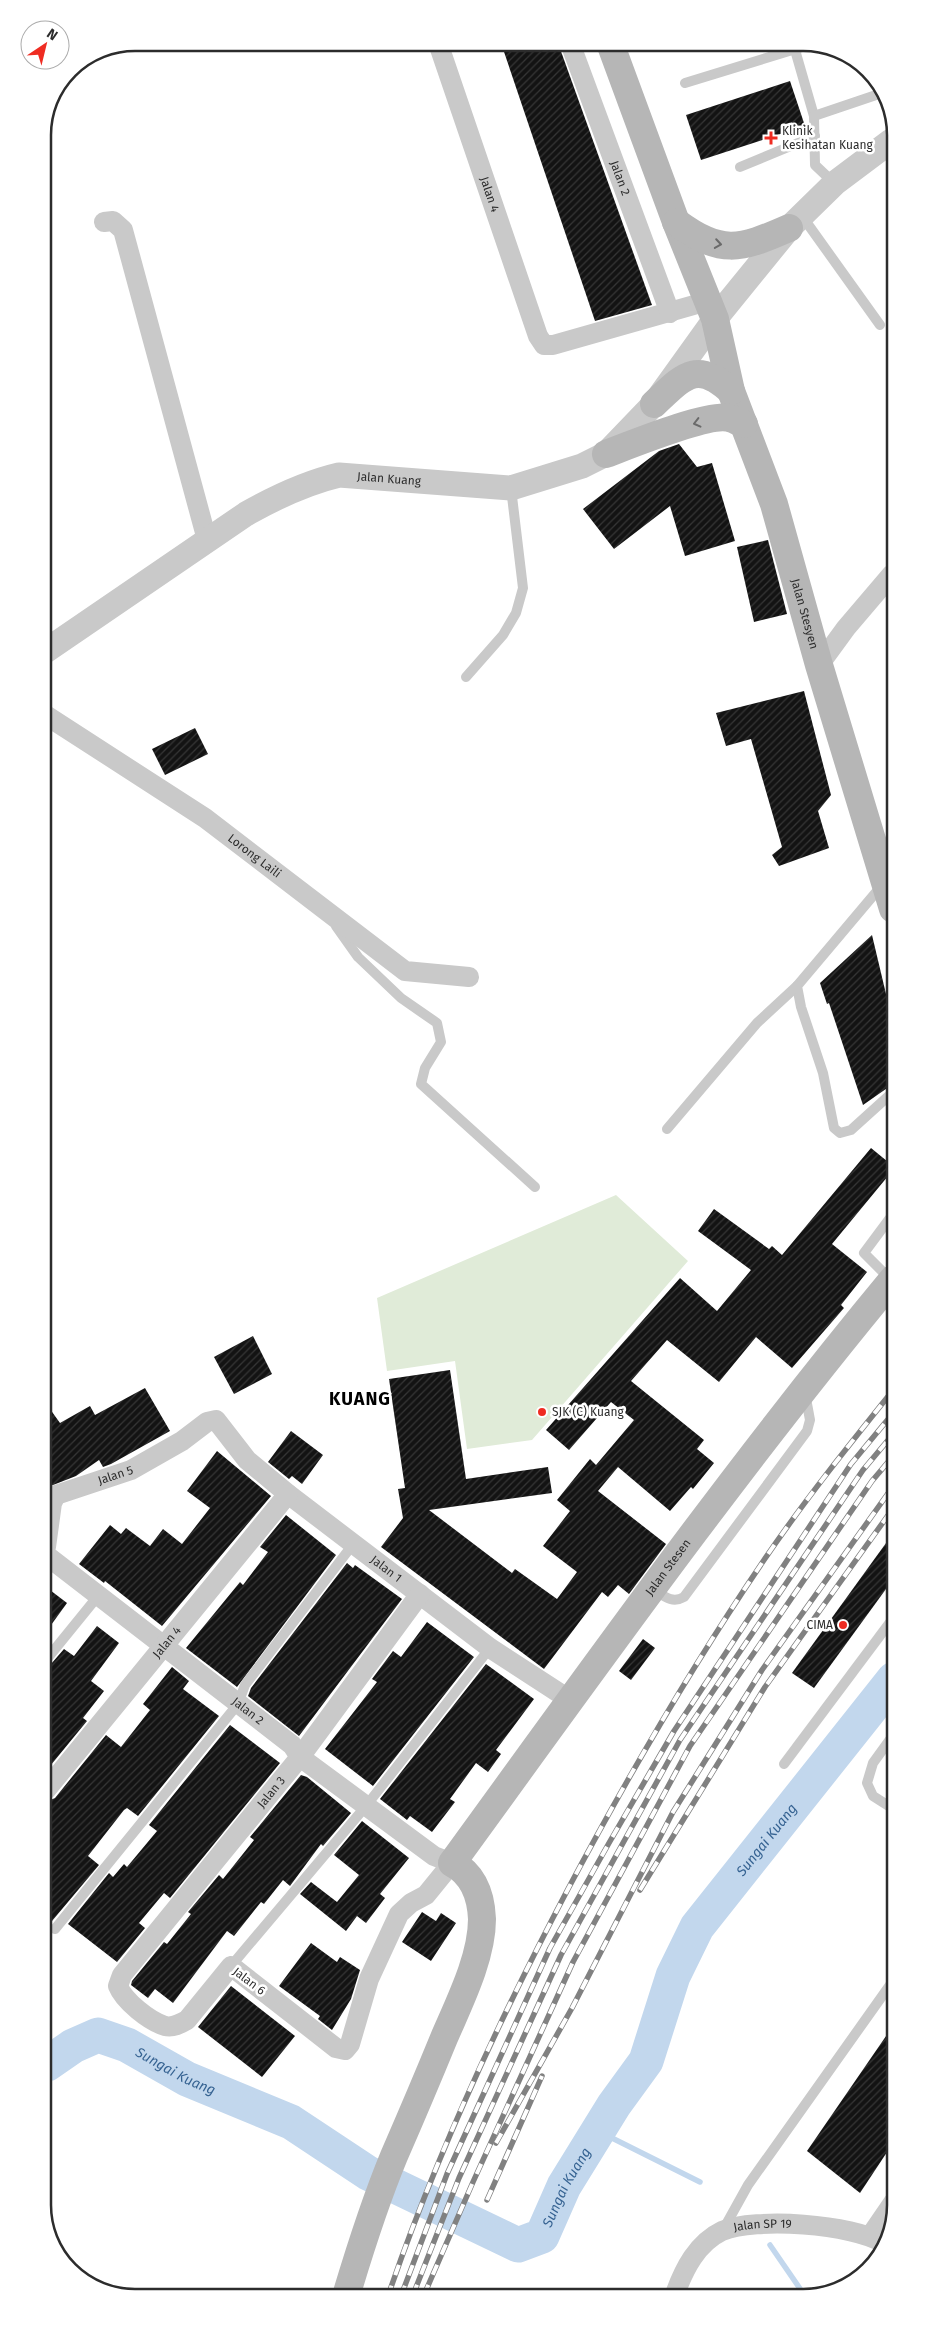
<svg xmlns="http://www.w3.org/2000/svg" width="938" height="2340" viewBox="0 0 938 2340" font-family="'Fira Sans',sans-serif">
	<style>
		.pitch { fill: #e0ebd8 }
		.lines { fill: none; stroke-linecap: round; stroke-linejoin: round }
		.stream { stroke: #c2d7ed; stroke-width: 5.5 }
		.river { stroke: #c2d7ed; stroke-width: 35 }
		.building { fill: url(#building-hatch) }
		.service { stroke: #c9c9c9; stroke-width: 10 }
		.minor { stroke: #c9c9c9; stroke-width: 20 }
		.tertiary { stroke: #c9c9c9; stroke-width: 25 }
		.secondary { stroke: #b6b6b6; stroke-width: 28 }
		.rail-casing { stroke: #818181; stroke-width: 5.5 }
		.rail { stroke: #fff; stroke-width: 4; stroke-dasharray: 11; stroke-linecap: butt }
		.oneway { stroke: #6a6a6a }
		.poi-dot { fill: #ef2c22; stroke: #fff; stroke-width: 2 }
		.labels { text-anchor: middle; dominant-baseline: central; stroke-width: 5; stroke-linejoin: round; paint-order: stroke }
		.poi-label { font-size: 12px; fill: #2c2c2c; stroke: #fff; text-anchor: start }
		.street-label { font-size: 12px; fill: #2c2c2c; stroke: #fff }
		.water-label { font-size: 14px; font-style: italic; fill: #366392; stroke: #fff }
		.district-label { font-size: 18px; font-weight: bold; letter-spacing: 1px; fill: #000; stroke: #fff }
		.rim { fill: none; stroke: #2c2c2c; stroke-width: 2.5 }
	</style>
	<defs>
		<pattern id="building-hatch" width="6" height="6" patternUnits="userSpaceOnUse" patternTransform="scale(1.25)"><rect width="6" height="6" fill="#131313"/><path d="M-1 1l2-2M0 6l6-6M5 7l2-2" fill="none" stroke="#363636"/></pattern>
	</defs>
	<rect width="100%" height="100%" fill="#fff"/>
	<polygon class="pitch" points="616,1195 688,1261 532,1440 467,1449 455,1361 387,1371 377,1298"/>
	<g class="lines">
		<g class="stream">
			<polyline points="598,2131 700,2182"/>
			<polyline points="770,2245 803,2293"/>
		</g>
		<path class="river" id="s1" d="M47,2064L73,2046L98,2035L127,2045L187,2079L291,2122L368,2173L518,2245L542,2236L564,2186L614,2105L646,2061L673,1976L697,1927L894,1679"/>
	</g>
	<g class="building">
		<polygon points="501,43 558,43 652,305 595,321"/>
		<polygon points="790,81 805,126 701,160 686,115"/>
		<polygon points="679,444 697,467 712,463 735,541 685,556 670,506 614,549 583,509 659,451"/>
		<polygon points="768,540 787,614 754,622 737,547"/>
		<polygon points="804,691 831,795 818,811 829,848 779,866 772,855 782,847 751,739 726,746 716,713"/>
		<polygon points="195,728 208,754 165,775 152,749"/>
		<polygon points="872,935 886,994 889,992 893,1004 893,1084 863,1105 829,1003 827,1004 820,983"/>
		<polygon points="871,1148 893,1166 893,1170 832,1244 867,1272 841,1305 844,1308 792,1368 756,1337 719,1382 667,1340 631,1381 704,1440 697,1449 714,1463 693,1489 691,1487 670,1511 618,1467 598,1491 666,1544 629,1594 618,1585 608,1597 602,1592 544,1669 381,1547 403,1518 398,1489 405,1488 389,1379 450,1370 466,1479 548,1467 552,1493 429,1510 512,1573 515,1569 557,1599 577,1572 543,1546 570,1511 557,1500 590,1459 596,1465 634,1420 611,1402 569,1450 546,1430 680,1278 717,1311 751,1270 698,1231 714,1209 769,1249 772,1246 782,1255"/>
		<polygon points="253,1336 272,1374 234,1394 214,1357"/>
		<polygon points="145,1388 170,1431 111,1464 103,1467 99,1460 76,1476 48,1487 46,1484 45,1402 60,1423 90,1406 95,1415"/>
		<polygon points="291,1431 323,1455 302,1484 292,1476 289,1479 268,1462"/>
		<polygon points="217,1451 271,1496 162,1626 105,1581 104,1583 79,1564 110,1525 121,1534 126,1528 150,1546 163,1529 182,1544 210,1508 187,1491"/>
		<polygon points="286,1515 336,1555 237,1687 186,1648 240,1582 243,1585 268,1552 260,1547"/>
		<polygon points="894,1532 894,1578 814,1688 792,1673"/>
		<polygon points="347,1563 353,1568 355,1565 402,1599 299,1736 248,1696 251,1688"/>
		<polygon points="46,1587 67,1603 46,1632"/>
		<polygon points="427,1622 474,1657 373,1786 325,1749 377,1682 372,1679 393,1651 401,1657"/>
		<polygon points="97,1626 119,1643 91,1681 104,1691 83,1718 87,1721 46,1771 46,1667 51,1664 64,1649 74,1656"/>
		<polygon points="643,1639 655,1648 631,1680 619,1671"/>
		<polygon points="486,1664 534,1699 496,1750 501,1754 488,1772 476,1763 450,1799 455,1802 432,1832 410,1816 407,1820 380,1799"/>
		<polygon points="172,1667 189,1681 183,1689 219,1716 138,1816 127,1808 124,1810 88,1856 99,1865 47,1927 46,1802 55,1798 106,1735 121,1747 150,1710 143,1704"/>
		<polygon points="230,1725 280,1763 170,1898 164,1893 139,1923 145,1928 117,1962 68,1924 109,1873 113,1877 124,1864 127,1867 157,1831 149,1825"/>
		<polygon points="301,1775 307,1777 351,1813 323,1846 321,1844 290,1886 283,1880 264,1904 261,1902 234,1936 227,1931 173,2003 155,1989 148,1998 131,1985 132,1981 164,1942 167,1944 191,1914 188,1912 219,1875 223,1879 254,1840 250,1837"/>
		<polygon points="362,1821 409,1858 380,1894 385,1898 366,1923 357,1916 346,1931 300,1894 311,1882 337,1902 359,1875 334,1855"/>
		<polygon points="422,1912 436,1921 441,1913 456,1923 431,1961 402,1942"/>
		<polygon points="311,1943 337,1962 340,1957 360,1970 351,1999 332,2030 318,2019 320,2016 279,1986"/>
		<polygon points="231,1986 295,2036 262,2077 198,2027"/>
		<polygon points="895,2023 895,2140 860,2193 807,2151"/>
	</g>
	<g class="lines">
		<g class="service">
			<polyline points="793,43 814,116 815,165 834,183"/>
			<polyline points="685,83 812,44"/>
			<polyline points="814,116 882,93"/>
			<polyline points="740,167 815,136"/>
			<polyline points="802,216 880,325"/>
			<polyline points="466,677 503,635 516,613 523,588 511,488"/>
			<polyline points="883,884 797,986 801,1007 823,1073 834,1128 840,1133 851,1130 893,1092"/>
			<polyline points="336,926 358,957 401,998 437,1023 441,1042 425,1068 421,1084 535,1187"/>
			<polyline points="667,1129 757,1023 797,986"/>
			<polyline points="890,1279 864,1253 893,1214"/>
			<path d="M653,1589C664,1596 672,1604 684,1597L807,1431L810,1420L805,1393"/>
			<polyline points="46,1660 98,1596"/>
			<polyline points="894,1734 873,1763 867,1783 873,1796 895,1810"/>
			<polyline points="784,1764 894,1617"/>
			<polyline points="55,1929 238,1704 245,1685 354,1543"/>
			<polyline points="231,1966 366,1806 490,1648"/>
			<polyline points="723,2230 748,2185 895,1978"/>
		</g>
		<g class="minor">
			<path id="s2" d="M438,43L538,336L544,345H553L708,301"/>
			<path id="s3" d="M570,43L670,313"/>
			<polyline points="104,222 113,221 123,230 207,540"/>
			<polyline points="819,665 846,628 892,574"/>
			<path id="s4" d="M44,714L205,818L405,971L469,977"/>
			<path id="s5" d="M46,1547L52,1503L56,1495L131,1470L182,1441L207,1422L216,1420L247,1460L288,1494L490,1648L570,1700"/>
			<path id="s6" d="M46,1555L292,1745L300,1757L434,1856L452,1863L426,1895L411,1903L399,1914L369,1979L350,2044L345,2050L336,2048L231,1966L187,2020C180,2024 173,2028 165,2026C149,2021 124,2001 118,1986L122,1975L300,1757L420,1594"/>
			<path id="s7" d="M46,1790L288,1494"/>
			<polyline points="871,2235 895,2200"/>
			<path id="s8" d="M675,2294C684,2269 697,2243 722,2231C755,2217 853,2224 883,2243"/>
		</g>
		<path class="tertiary" id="s9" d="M44,652L246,514C276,497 305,483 339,475L511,488L582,466L606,454L654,404L715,319L789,228L835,183L891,141"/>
		<g class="secondary">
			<path id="s10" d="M610,43L676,222L715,319L731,391L774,504L819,665L893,909"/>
			<path d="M676,222C721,255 739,250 789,228"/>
			<path d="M654,404C683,377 696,359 731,391"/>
			<path d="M606,454C630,445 708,413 729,418C734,419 739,422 744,424"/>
			<path id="s11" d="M346,2296C360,2249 375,2202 394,2156C411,2117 428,2077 444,2038C459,2003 482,1958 482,1919C481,1895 473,1874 452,1863C596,1665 737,1467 893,1279"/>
		</g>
		<defs>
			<g id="rail">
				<polyline points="640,1890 765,1687 894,1507"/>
				<polyline points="496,2143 572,2008 673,1812 762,1670 894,1485"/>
				<polyline points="487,2200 542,2076"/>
				<polyline points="413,2295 459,2178 561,1955 680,1740 863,1470 894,1433"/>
				<polyline points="424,2295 473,2182 573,1962 690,1746 872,1481 894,1455"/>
				<path d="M388,2296C436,2155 499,2020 568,1889C628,1776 692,1666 764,1560C804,1501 849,1445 894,1389"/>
				<polyline points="401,2296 447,2174 550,1948 609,1843 674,1731 851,1464 894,1412"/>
			</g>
		</defs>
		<use href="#rail" class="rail-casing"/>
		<use href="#rail" class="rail"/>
	</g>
	<defs><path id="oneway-chevron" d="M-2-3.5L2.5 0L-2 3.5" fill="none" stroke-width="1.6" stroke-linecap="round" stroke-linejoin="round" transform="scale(1.25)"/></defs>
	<g class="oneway">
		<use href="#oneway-chevron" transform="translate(718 244) rotate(9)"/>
		<use href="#oneway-chevron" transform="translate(697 423) rotate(166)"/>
	</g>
	<g class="poi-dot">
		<path d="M768.5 130.5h5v5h5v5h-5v5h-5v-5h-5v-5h5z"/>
		<circle cx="542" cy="1412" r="5"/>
		<circle cx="843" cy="1625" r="5"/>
	</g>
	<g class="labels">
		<g class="poi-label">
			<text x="782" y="131">Klinik<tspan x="782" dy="14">Kesihatan Kuang</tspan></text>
			<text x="552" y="1412">SJK (C) Kuang</text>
			<text x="833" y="1625" text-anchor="end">CIMA</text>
		</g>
		<g class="street-label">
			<text stroke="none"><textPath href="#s3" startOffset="144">Jalan 2</textPath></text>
			<text stroke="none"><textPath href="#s2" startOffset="160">Jalan 4</textPath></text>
			<text stroke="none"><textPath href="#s9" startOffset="396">Jalan Kuang</textPath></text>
			<text stroke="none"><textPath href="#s10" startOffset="604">Jalan Stesyen</textPath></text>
			<text stroke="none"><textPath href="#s4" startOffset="254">Lorong Laili</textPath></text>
			<text stroke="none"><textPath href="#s5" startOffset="116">Jalan 5</textPath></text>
			<text stroke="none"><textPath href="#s11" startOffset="835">Jalan Stesen</textPath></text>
			<text stroke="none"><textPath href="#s5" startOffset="459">Jalan 1</textPath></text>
			<text stroke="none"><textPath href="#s7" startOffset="191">Jalan 4</textPath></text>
			<text stroke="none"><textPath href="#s6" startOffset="255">Jalan 2</textPath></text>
			<text stroke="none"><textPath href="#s6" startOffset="1279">Jalan 3</textPath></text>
			<text transform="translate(249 1981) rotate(37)">Jalan 6</text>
			<text stroke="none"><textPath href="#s8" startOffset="122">Jalan SP 19</textPath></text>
		</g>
		<g class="water-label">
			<text stroke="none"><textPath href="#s1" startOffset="1015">Sungai Kuang</textPath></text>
			<text stroke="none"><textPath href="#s1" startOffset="145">Sungai Kuang</textPath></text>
			<text stroke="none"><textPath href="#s1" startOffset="610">Sungai Kuang</textPath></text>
		</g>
		<g class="district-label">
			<text x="360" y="1399">KUANG</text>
		</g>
	</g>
	<path d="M0 0H938V2340H0ZM135 51H803A84 84 0 0 1 887 135V2205A84 84 0 0 1 803 2289H135A84 84 0 0 1 51 2205V135A84 84 0 0 1 135 51Z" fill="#fff" fill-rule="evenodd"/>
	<path class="rim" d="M135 51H803A84 84 0 0 1 887 135V2205A84 84 0 0 1 803 2289H135A84 84 0 0 1 51 2205V135A84 84 0 0 1 135 51Z"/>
	<g transform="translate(45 45) rotate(35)"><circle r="24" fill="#ffffff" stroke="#ababab"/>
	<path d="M0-4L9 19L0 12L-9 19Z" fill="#ef2c22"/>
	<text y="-8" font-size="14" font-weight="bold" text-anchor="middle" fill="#2c2c2c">N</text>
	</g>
</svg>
